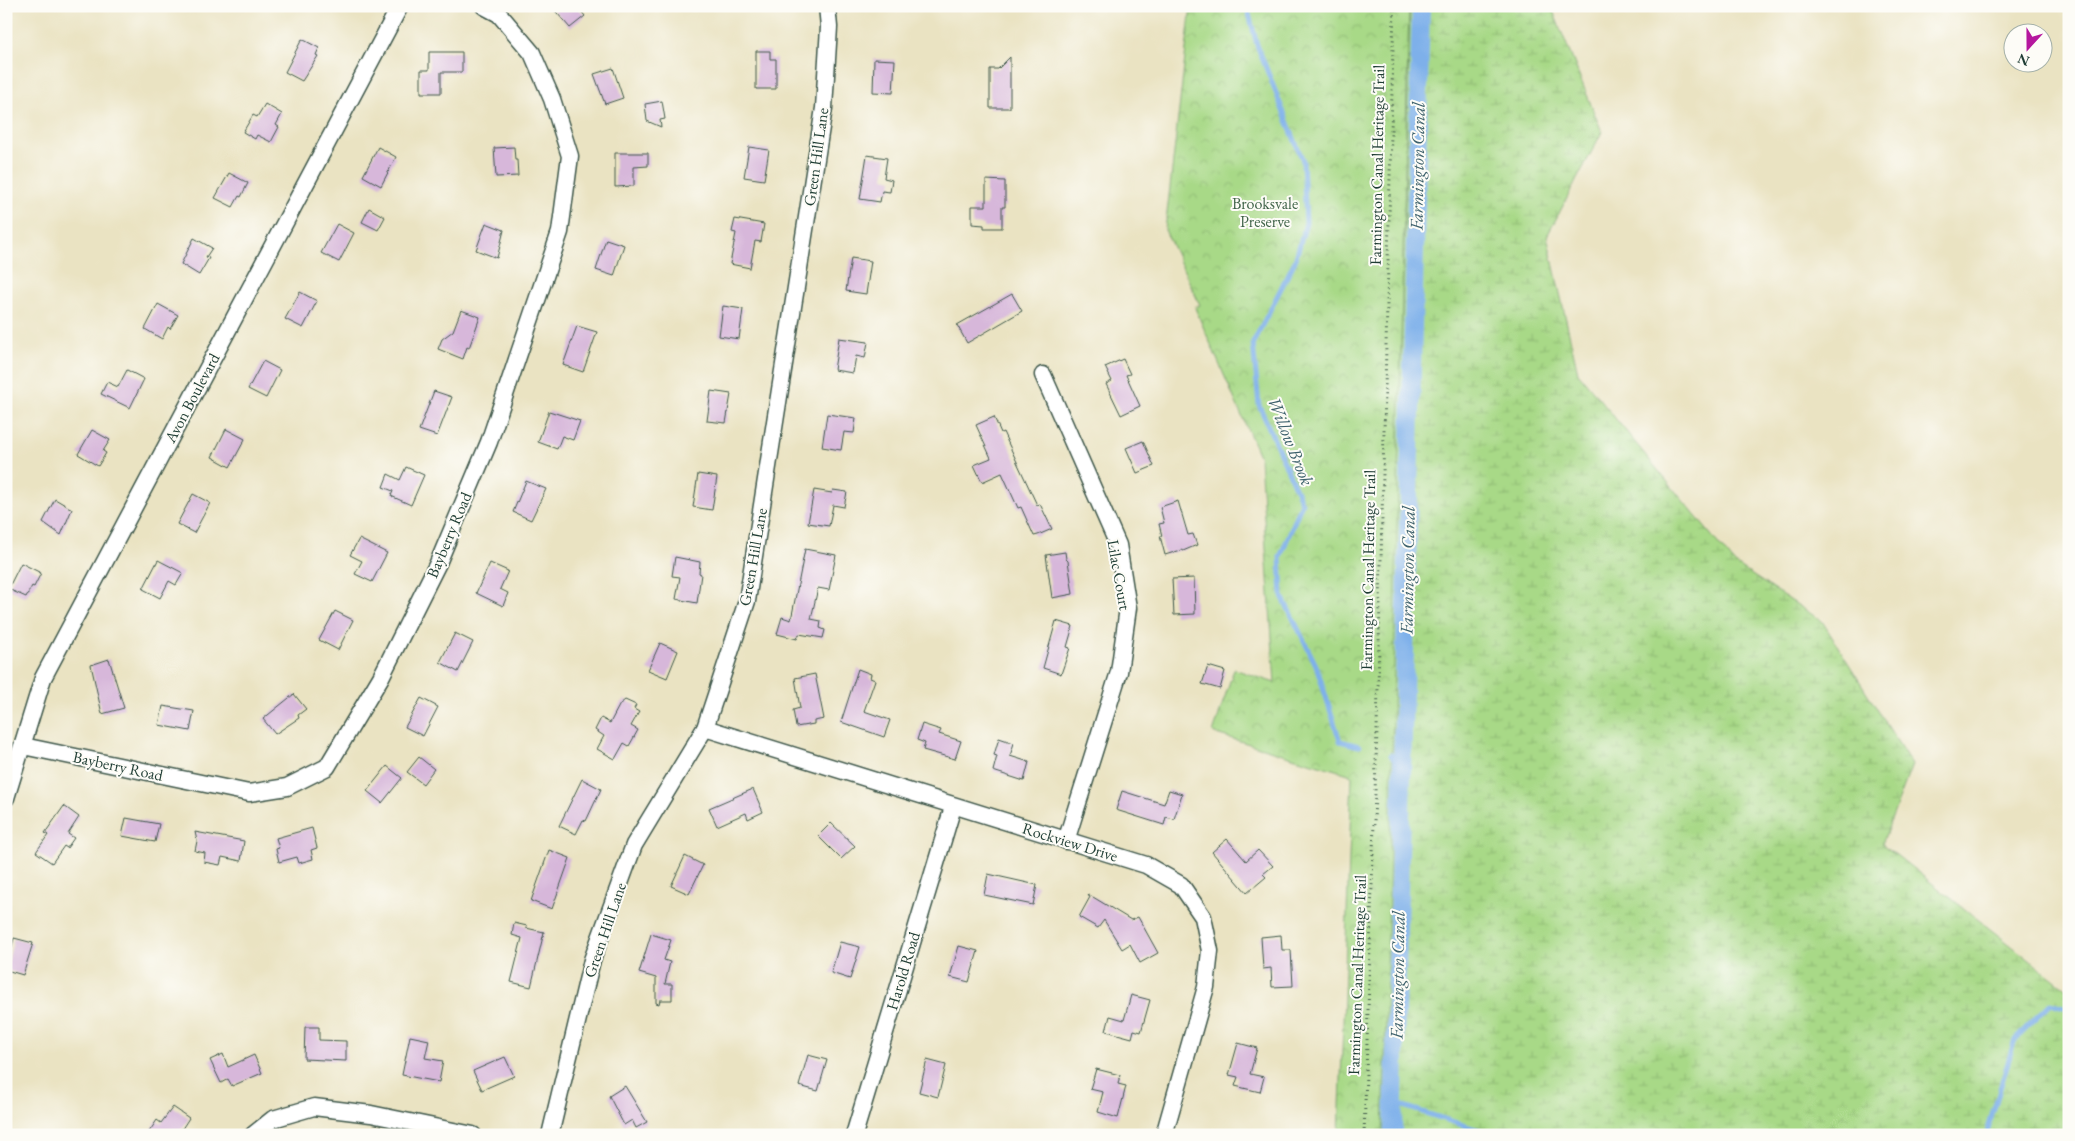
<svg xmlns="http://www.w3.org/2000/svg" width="2075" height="1141" viewBox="0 0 2075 1141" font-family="'EB Garamond',serif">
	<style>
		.wetland { fill: url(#wetland-marsh); stroke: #648b5e }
		.park { fill: url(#park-crowns); stroke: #648b5e }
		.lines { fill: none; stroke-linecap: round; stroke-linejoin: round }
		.stream { stroke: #7eb0ea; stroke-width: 5 }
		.canal { stroke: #7eb0ea; stroke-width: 18 }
		.building { fill: #d7b7da }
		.minor-casing { stroke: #3d5649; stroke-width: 19 }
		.path { stroke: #3d5649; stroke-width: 3; stroke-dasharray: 1 4; stroke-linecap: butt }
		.minor { stroke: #fff; stroke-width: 16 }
		.labels { text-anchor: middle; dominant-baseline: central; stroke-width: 4; stroke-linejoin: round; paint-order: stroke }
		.street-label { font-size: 16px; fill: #1f3d34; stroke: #fdfcf7 }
		.park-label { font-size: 16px; fill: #416449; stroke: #fdfcf7 }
		.water-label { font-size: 18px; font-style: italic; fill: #3c606b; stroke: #fdfcf7 }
	</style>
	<defs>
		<pattern id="wetland-marsh" width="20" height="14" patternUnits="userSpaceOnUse" patternTransform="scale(1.25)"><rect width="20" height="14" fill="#a8d987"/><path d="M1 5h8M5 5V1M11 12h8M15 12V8" fill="none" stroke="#90bb75"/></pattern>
		<pattern id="park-crowns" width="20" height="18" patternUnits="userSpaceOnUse" patternTransform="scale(1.25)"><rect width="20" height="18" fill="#a8d987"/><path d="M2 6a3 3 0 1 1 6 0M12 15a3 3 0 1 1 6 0" fill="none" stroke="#90bb75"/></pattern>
	</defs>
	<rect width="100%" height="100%" fill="#fdfcf7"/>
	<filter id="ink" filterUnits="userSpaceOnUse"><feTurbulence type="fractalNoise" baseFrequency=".02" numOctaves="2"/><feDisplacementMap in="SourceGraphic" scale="10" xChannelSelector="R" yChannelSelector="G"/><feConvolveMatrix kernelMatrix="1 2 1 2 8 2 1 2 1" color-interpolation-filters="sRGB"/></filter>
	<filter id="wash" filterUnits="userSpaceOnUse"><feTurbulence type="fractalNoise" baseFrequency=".0096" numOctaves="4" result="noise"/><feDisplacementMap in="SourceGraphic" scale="20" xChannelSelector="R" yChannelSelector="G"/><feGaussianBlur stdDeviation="1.12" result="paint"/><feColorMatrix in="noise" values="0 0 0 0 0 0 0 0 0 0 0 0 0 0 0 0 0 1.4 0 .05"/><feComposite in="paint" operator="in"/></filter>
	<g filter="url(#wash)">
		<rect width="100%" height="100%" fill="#eae3c2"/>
		<polygon class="wetland" points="1410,6 1551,6 1602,132 1547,236 1578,373 1735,564 1822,621 1912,765 1882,844 2069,991 2069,1135 1381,1135"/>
		<path class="park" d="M1191,6H1409C1399,382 1393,759 1383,1135H1339L1352,775L1213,733L1234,669L1275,683L1260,458L1195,308L1200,305L1165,230Z"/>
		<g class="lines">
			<g class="stream">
				<polyline points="1247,6 1257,45 1303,161 1306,223 1295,261 1253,343 1259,405 1302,503 1280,557 1282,596 1316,665 1340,741 1359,746"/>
				<polyline points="1391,755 1402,771"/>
				<polyline points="1394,1103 1494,1135"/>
				<polyline points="1986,1135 2015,1039 2051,1003 2069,1009"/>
			</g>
			<polyline class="canal" points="1393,1135 1421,6"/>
		</g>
		<g id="blocks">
			<g class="building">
				<polygon points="551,6 577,6 585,16 570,28"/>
				<polygon points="302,39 319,48 316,55 318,56 302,81 285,72"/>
				<polygon points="756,51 770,51 770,59 776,59 776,89 756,89"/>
				<polygon points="429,52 462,52 462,72 441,72 441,93 421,93 421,70 429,70"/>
				<polygon points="1010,57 1010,108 990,108 990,69 998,69"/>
				<polygon points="874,59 895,60 893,93 873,92"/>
				<polygon points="613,68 623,98 605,104 594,74"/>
				<polygon points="662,101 665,119 660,120 661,127 647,121 645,104"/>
				<polygon points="265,104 282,114 276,125 279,127 271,142 257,135 255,139 243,132 253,115 257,117"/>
				<polygon points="378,147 396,157 381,186 363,176"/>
				<polygon points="514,147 515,160 517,160 518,176 496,177 494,148"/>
				<polygon points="749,147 769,150 764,180 744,177"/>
				<polygon points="615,153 648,153 648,166 634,167 634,186 615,187"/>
				<polygon points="867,155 887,158 884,178 892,180 890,192 882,191 880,202 860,199"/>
				<polygon points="229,173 248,183 241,197 239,196 233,207 215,198"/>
				<polygon points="986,180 1005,181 1005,207 1002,207 1002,228 984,228 984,225 972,224 972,206 986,206"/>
				<polygon points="369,208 385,217 378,230 362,222"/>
				<polygon points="735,219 764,224 761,242 755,241 750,268 730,264 736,233 732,232"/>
				<polygon points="486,223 504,230 497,258 476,250"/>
				<polygon points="337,224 354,233 339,262 321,253"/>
				<polygon points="194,238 212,248 206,257 209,258 199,275 181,264"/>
				<polygon points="606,239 624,245 614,276 596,270"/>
				<polygon points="851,258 871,261 866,294 846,291"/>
				<polygon points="300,292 317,301 303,328 285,319"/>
				<polygon points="1012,294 1022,311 967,343 957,325"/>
				<polygon points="158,304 178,315 170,329 168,327 162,339 145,329"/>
				<polygon points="723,306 743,309 739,339 719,336"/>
				<polygon points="461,310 480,317 469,348 467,347 463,359 438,349 442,339 453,331"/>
				<polygon points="577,326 597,332 583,372 563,365"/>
				<polygon points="839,338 868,342 865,358 856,356 853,373 834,370"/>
				<polygon points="1123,359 1130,374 1126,375 1140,406 1121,415 1106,384 1112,381 1105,367"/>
				<polygon points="263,361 280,370 266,398 248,389"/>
				<polygon points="127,370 144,379 130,408 101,394 107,382 118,387"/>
				<polygon points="434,391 452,397 437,436 419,430"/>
				<polygon points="711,391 731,394 726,423 707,421"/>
				<polygon points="549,411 580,421 573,440 562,436 557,449 538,442"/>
				<polygon points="827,414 856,418 854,433 844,432 841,450 822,447"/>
				<polygon points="994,417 1001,433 1003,432 1037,505 1040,504 1052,529 1038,535 1034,536 1021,507 1018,508 1002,473 982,482 974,465 991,458 976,425"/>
				<polygon points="226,429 245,439 230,467 212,457"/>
				<polygon points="92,430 110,440 103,451 106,453 98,466 78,454"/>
				<polygon points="1143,441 1154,466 1137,473 1126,448"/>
				<polygon points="406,467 424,475 411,505 391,496 393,491 383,487 388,474 400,480"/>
				<polygon points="698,474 717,477 712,510 693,507"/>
				<polygon points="526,481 546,489 531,520 513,512"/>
				<polygon points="814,490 832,493 833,490 847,492 844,507 833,505 829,526 808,523"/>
				<polygon points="193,494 210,503 194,533 177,524"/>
				<polygon points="55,499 72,509 61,535 43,522"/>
				<polygon points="1178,501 1188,535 1193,534 1197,545 1183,551 1181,550 1165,555 1160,536 1162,536 1159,524 1164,523 1160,507"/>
				<polygon points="359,539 387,553 372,582 355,574 362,561 350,555"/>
				<polygon points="805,549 836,555 829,590 818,588 811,619 821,621 820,628 825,630 823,638 799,634 797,639 777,634 782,617 791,620"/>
				<polygon points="1065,552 1066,559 1068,561 1073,594 1052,598 1046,555"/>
				<polygon points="675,557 700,562 699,573 701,574 697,603 676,599 680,577 672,576"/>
				<polygon points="158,560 183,573 176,585 169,581 160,598 143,589"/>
				<polygon points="21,563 41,573 34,587 32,586 26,597 8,589"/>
				<polygon points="490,563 508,571 500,589 508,593 503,606 476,593"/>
				<polygon points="1194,578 1195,614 1174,615 1172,579"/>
				<polygon points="335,611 353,620 338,650 319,640"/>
				<polygon points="1056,621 1073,626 1067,647 1070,648 1061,674 1043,668"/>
				<polygon points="455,633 473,642 458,672 440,662"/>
				<polygon points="660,643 678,651 667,678 648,670"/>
				<polygon points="109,659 124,708 102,714 91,665"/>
				<polygon points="1208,666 1225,671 1220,689 1202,684"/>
				<polygon points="858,669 871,674 870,678 875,680 864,711 890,720 884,737 841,722"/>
				<polygon points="815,674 824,719 814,721 814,724 796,727 793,710 800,708 795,678"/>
				<polygon points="294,694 306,709 298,715 299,718 275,734 263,719"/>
				<polygon points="421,698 438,707 423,736 405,727"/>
				<polygon points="625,700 636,705 634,709 639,712 631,726 638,730 629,746 624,743 615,759 597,749 604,736 595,730 601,718 610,723 620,704"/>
				<polygon points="163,706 194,711 190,731 159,725"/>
				<polygon points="922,724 941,730 939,734 961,741 955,759 923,750 925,743 917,740"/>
				<polygon points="999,738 1014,743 1010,756 1029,762 1024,781 993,771 997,756 994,755"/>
				<polygon points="419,757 434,769 423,784 407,772"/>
				<polygon points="387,766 402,778 382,803 367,791"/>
				<polygon points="582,779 601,789 586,821 583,820 576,834 559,826"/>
				<polygon points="753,789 763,812 748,819 746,813 717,826 709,808"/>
				<polygon points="1169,790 1182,794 1174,819 1166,817 1164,825 1116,810 1122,791 1164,804"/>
				<polygon points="64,806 79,817 68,834 74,838 67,848 64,846 52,863 36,852 48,835 45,833"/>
				<polygon points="126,818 159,824 155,842 122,836"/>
				<polygon points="831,823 855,846 841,859 818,836"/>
				<polygon points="312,828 317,848 311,850 313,859 299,863 297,857 279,862 276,849 279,848 276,838"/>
				<polygon points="195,832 244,841 241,861 222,857 220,865 204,862 205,853 195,851 197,841"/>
				<polygon points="1227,839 1246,861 1258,850 1273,866 1263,874 1266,877 1247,893 1212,852"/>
				<polygon points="549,850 570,858 552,909 531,901"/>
				<polygon points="685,856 703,865 689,894 671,886"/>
				<polygon points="988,874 1037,885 1033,905 984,895"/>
				<polygon points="1088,894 1131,920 1138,917 1158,953 1140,963 1130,944 1122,949 1104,920 1098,928 1079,917 1090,897"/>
				<polygon points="514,923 527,926 526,928 544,932 531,987 511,982 522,938 512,935"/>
				<polygon points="651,934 671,940 664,960 670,962 665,984 672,984 672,1000 660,1000 659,1004 656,1003 656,978 639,973"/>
				<polygon points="1281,935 1282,950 1291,950 1293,986 1272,987 1271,968 1263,969 1261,937"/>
				<polygon points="14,938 33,943 23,975 6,970"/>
				<polygon points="840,942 860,947 850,979 831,973"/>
				<polygon points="959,946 978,951 969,982 950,977"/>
				<polygon points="1131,995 1150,1000 1141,1032 1134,1030 1132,1038 1106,1031 1110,1016 1124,1020"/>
				<polygon points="305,1027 319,1027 319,1040 346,1041 346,1061 304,1059"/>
				<polygon points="410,1036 429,1040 425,1058 443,1061 439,1082 402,1075"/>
				<polygon points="1238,1043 1257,1048 1250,1074 1264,1077 1260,1092 1235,1086 1238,1077 1229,1075"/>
				<polygon points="223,1054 228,1067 254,1055 262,1073 232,1086 228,1079 221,1083 210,1060"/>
				<polygon points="808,1055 827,1060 818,1091 799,1086"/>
				<polygon points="505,1057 514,1076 482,1090 473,1071"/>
				<polygon points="927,1060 946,1065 938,1097 919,1092"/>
				<polygon points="1096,1069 1120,1075 1118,1084 1126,1086 1118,1118 1098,1112 1103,1092 1090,1089"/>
				<polygon points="625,1086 647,1122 636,1128 632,1120 624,1125 609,1096"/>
				<polygon points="173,1107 189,1118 178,1135 147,1135 157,1120 161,1123"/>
			</g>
		</g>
	</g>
	<g filter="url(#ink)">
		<use href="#blocks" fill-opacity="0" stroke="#3d5649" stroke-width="1"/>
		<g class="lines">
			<defs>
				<g id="minor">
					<polyline points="1043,375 1118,545 1128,608 1119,672 1066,841"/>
					<polyline points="705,728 1146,865 1181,885 1203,917 1210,951 1206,987 1164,1135"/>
					<polyline points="23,746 249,793 287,787 327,767 381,677 438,563 489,442 560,232 570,156 552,99 532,53 499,14 484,6"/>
					<polyline points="6,798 43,678 400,6"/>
					<polyline points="253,1135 273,1119 314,1107 371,1114 473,1135"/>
					<polyline points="550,1135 592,960 634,845 705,728 747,601 824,108 829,27 827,6"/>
					<polyline points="854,1135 953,807"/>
				</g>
			</defs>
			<use href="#minor" class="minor-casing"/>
			<polyline class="path" points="1364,1135 1377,730 1394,6"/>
			<use href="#minor" class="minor"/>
		</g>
	</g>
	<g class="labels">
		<g class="street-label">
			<text transform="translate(816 157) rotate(-82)">Green Hill Lane</text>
			<text transform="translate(1377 165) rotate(-89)">Farmington Canal Heritage Trail</text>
			<text transform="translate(192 398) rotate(-62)">Avon Boulevard</text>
			<text transform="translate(449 535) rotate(-67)">Bayberry Road</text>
			<text transform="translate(753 557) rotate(-80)">Green Hill Lane</text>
			<text transform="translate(1368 570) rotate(-89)">Farmington Canal Heritage Trail</text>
			<text transform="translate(1119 575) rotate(80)">Lilac Court</text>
			<text transform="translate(118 766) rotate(12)">Bayberry Road</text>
			<text transform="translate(1070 842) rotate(17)">Rockview Drive</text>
			<text transform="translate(605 930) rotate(-71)">Green Hill Lane</text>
			<text transform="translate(903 971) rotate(-73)">Harold Road</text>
			<text transform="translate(1357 975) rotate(-88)">Farmington Canal Heritage Trail</text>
		</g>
		<g class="park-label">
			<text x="1265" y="203">Brooksvale<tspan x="1265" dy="18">Preserve</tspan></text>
		</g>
		<g class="water-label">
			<text transform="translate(1417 166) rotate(-89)">Farmington Canal</text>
			<text transform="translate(1291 441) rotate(68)">Willow Brook</text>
			<text transform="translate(1407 570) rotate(-89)">Farmington Canal</text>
			<text transform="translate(1397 975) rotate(-89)">Farmington Canal</text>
		</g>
	</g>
	<rect width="2075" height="1141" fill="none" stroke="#fdfcf7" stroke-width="25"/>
	<g transform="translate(2028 48) rotate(201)"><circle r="24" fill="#fdfcf7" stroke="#a4b0a9"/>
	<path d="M0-4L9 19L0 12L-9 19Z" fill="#b5179e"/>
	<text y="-8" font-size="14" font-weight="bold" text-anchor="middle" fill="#1f3d34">N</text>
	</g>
</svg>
